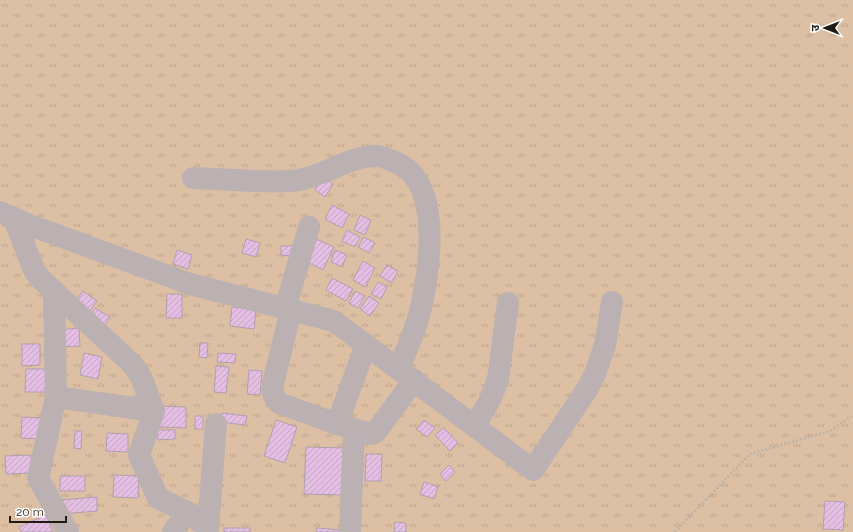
<svg xmlns="http://www.w3.org/2000/svg" width="853" height="532" viewBox="0 0 853 532" font-family="Raleway,'Noto Sans Devanagari',sans-serif">
	<style>
		.grass { fill: url(#grass-tufts) }
		.building { fill: url(#building-hatch); stroke: #af9fae }
		.lines { fill: none; stroke-linecap: round; stroke-linejoin: round }
		.path { stroke: #bab1a8; stroke-width: 2.5; stroke-dasharray: 2 2; stroke-linecap: butt }
		.minor { stroke: #bbb0b2; stroke-width: 22 }
	</style>
	<defs>
		<pattern id="grass-tufts" width="24" height="20" patternUnits="userSpaceOnUse"><rect width="24" height="20" fill="#ddc0a3"/><path d="M3 7l-1-3M5 7V3M7 7l1-3M15 17l-1-3M17 17v-4M19 17l1-3" fill="none" stroke="#bda48b"/></pattern>
		<pattern id="building-hatch" width="6" height="6" patternUnits="userSpaceOnUse"><rect width="6" height="6" fill="#e5bee4"/><path d="M-1 1l2-2M0 6l6-6M5 7l2-2" fill="none" stroke="#c4a3c3"/></pattern>
	</defs>
	<rect width="100%" height="100%" fill="#fdf3e9"/>
	<rect class="grass" x="0" y="0" width="853" height="532"/>
	<g class="building">
		<polygon points="323,177 333,184 325,197 315,190"/>
		<polygon points="332,205 349,214 342,228 325,219"/>
		<polygon points="360,215 371,220 365,235 354,230"/>
		<polygon points="347,230 360,237 355,247 342,241"/>
		<polygon points="364,237 375,243 369,253 358,247"/>
		<polygon points="246,239 260,243 256,257 242,253"/>
		<polygon points="316,239 334,247 323,270 305,261"/>
		<polygon points="281,246 295,246 294,256 281,255"/>
		<polygon points="177,250 192,255 188,269 173,264"/>
		<polygon points="335,250 347,255 342,267 331,262"/>
		<polygon points="363,261 375,268 365,287 353,280"/>
		<polygon points="387,265 398,271 392,283 380,276"/>
		<polygon points="332,278 353,289 346,301 326,290"/>
		<polygon points="378,282 387,287 381,299 371,294"/>
		<polygon points="83,291 97,301 89,312 75,302"/>
		<polygon points="355,291 365,296 358,308 349,303"/>
		<polygon points="167,294 182,294 182,318 166,318"/>
		<polygon points="369,296 379,303 370,316 360,309"/>
		<polygon points="232,307 256,310 254,329 230,326"/>
		<polygon points="95,308 110,317 105,325 90,317"/>
		<polygon points="79,328 80,346 58,347 57,330"/>
		<polygon points="200,343 208,343 207,358 199,357"/>
		<polygon points="22,344 40,344 40,365 22,366"/>
		<polygon points="84,353 102,357 98,379 80,375"/>
		<polygon points="218,353 236,354 235,363 217,362"/>
		<polygon points="216,366 229,367 226,393 214,392"/>
		<polygon points="26,369 46,369 45,392 25,392"/>
		<polygon points="249,370 262,371 260,395 247,394"/>
		<polygon points="159,406 186,407 186,428 159,427"/>
		<polygon points="222,413 247,416 245,425 221,422"/>
		<rect x="195" y="416" width="8" height="13"/>
		<polygon points="22,417 42,418 42,439 21,438"/>
		<polygon points="276,420 297,427 285,463 264,456"/>
		<polygon points="424,420 435,428 427,437 416,429"/>
		<polygon points="444,428 458,443 450,451 435,435"/>
		<polygon points="157,430 175,430 175,439 158,440"/>
		<polygon points="75,431 82,431 81,449 74,448"/>
		<polygon points="107,433 128,434 128,452 106,451"/>
		<polygon points="306,447 346,448 345,495 304,494"/>
		<polygon points="366,454 382,454 381,481 365,481"/>
		<polygon points="31,455 32,473 6,474 5,456"/>
		<polygon points="449,465 455,472 446,481 440,474"/>
		<polygon points="114,475 139,476 138,498 113,497"/>
		<rect x="60" y="476" width="25" height="15"/>
		<polygon points="424,482 438,487 434,499 420,494"/>
		<polygon points="97,497 97,511 61,514 60,500"/>
		<polygon points="825,501 845,502 843,530 823,529"/>
		<polygon points="46,515 53,532 22,532 19,527"/>
		<polygon points="395,522 406,523 406,532 394,532"/>
		<rect x="224" y="528" width="26" height="4"/>
		<polygon points="317,528 342,530 342,532 316,532"/>
	</g>
	<g class="lines">
		<polyline class="path" points="675,532 750,454 830,431 853,415"/>
		<g class="minor">
			<path d="M193,178C214,179 234,180 254,181C270,181 287,183 303,179C328,174 350,156 377,156C383,156 389,160 395,162C442,180 430,264 422,303C418,326 407,347 399,369"/>
			<polyline points="0,212 27,224 190,284 334,321 533,470 586,391 595,374 605,345 612,302"/>
			<polyline points="13,217 35,272 41,279 133,365 141,377 154,411"/>
			<polyline points="54,291 56,397 38,478 68,532"/>
			<polyline points="285,309 309,227"/>
			<path d="M291,310L273,384C272,392 273,397 279,403L337,424L371,434L376,432L414,380"/>
			<polyline points="56,397 154,411 139,455 158,498 187,512 208,528 207,532"/>
			<polyline points="337,424 366,345"/>
			<path d="M474,426C485,409 492,399 498,379L508,303"/>
			<polyline points="208,528 216,424"/>
			<polyline points="173,532 187,512"/>
			<polyline points="350,532 354,429"/>
		</g>
	</g>
	<g transform="translate(825 28) rotate(270)" stroke="#ffffff" stroke-width="3" paint-order="stroke">
	<path d="M0-3L7 15L0 10L-7 15Z" fill="#201a15"/>
	<text y="-6" font-size="11" font-weight="bold" text-anchor="middle" fill="#201a15">उ</text>
	</g>
	<path d="M10 516v6h56v-6" fill="none" stroke="#201a15" stroke-width="2"/>
	<text x="16" y="516" font-size="12" fill="#201a15" stroke="#ffffff" stroke-width="3" paint-order="stroke">20 m</text>
</svg>
